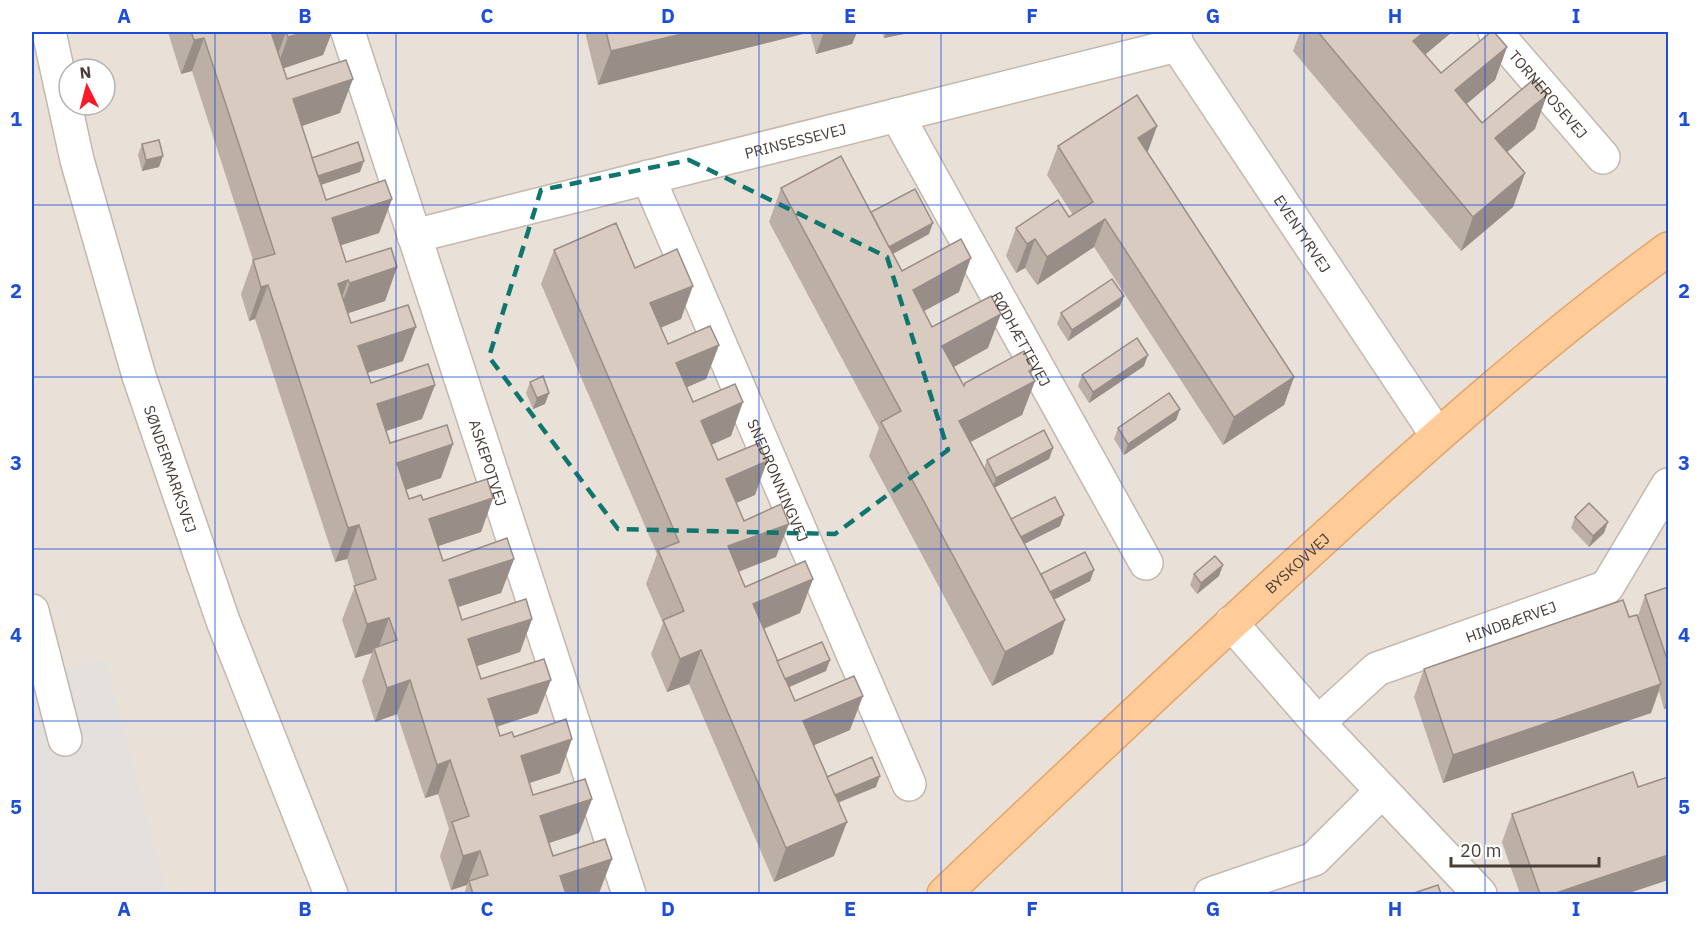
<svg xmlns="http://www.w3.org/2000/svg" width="1700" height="926" viewBox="0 0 1700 926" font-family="'IBM Plex Sans',sans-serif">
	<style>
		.residential { fill: #e9e0d7; fill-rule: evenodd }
		.parking { fill: #e3e0de }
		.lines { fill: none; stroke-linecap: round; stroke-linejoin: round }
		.minor-casing { stroke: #c4b7ae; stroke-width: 36 }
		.major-casing { stroke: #e6a466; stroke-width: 36 }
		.minor { stroke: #fff; stroke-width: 33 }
		.major { stroke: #ffcb98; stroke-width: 33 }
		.wall { fill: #bbafa6 }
		.shaded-wall { fill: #998e87 }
		.building { fill: #dacbc1; stroke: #998e87; stroke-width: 1.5 }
		.marked { fill: none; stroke: #0f766e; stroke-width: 4.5; stroke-dasharray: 12 8; stroke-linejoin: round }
		.grid { fill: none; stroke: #1d4ed8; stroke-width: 1.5; stroke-opacity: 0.55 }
		.labels { text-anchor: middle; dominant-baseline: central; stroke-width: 4.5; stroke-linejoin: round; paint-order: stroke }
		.street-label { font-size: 15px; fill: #493e37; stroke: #fff }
		.neatline { fill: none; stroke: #1d4ed8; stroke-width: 2 }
		.grid-label { font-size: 20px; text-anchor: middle; font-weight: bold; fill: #1d4ed8 }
	</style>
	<rect width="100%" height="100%" fill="#f5efe9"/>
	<path class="residential" d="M32,32H1668V894H32ZM69,69H105V105H69Z"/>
	<polygon class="parking" points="105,659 167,894 32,894 32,679"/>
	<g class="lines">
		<defs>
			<g id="minor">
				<path id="s1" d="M49,32L77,160L139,376L223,621L331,894"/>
				<path id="s2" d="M348,32L629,894"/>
				<path id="s3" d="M1174,32L1177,45L1437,435"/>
				<path id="s4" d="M1495,32L1603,157"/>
				<path id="s5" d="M897,115L1146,563"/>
				<path id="s6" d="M648,177L909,784"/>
				<path id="s7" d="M414,236L1177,45"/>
				<polyline points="32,611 65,739"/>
				<polyline points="1231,623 1318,723 1480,894"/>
				<path id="s8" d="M1318,723L1377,669L1607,587L1668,485"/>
				<polyline points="1211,894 1314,859 1382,791"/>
			</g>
			<g id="major">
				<path id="s9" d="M944,894C1064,780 1184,666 1307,554C1423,447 1541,342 1668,249"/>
			</g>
		</defs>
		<use href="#minor" class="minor-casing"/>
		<use href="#major" class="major-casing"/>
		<use href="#minor" class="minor"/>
		<use href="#major" class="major"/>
	</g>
	<g class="wall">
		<polygon points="168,32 332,32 323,55 283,68 287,79 340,113 302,126 312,158 360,172 321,185 326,200 392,199 379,233 341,245 346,262 397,267 385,301 348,313 351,323 403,361 367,373 371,383 422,419 386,431 390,443 441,478 406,490 409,499 423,500 493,498 481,532 438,546 443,561 514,559 501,593 458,607 462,620 532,619 520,652 477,666 481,679 538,713 497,727 500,736 514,737 560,773 529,783 533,795 592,799 579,833 549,843 553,856 612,859 599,893 594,894 464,894 467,885 451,890 440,856 449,829 438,794 425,798 397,714 375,722 362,681 372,653 355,658 342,620 355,586 347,559 335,562 255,319 249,321 241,294 253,260 192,71 181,74"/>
		<polygon points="585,32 857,32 852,44 816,54 810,32 598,85"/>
		<polygon points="882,32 909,32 909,33 884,38"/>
		<polygon points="1300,32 1452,32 1425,54 1441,73 1507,47 1495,80 1466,104 1482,123 1535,129 1507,152 1525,173 1513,207 1461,251 1293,51"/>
		<polygon points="1157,126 1147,152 1294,377 1284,405 1223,445 1094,247 1037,285 1025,268 1016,273 1006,256 1016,228 1069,217 1073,215 1047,175 1058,146"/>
		<polygon points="142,144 159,167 142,171 138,155"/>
		<polygon points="781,188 871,212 929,234 893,254 902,271 959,292 924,311 932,327 988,348 954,367 964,385 1031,374 1035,381 1022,415 970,442 984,468 987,460 1053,448 1049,459 994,488 1011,519 1060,526 1024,544 1041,574 1094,570 1090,581 1054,599 1065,620 1053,654 992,686 869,456 879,428 769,222"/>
		<polygon points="554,250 635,268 681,319 661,328 668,344 719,345 706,379 687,387 693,402 731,436 711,445 718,460 767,461 755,495 736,503 744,521 776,557 739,572 745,587 813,579 800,613 764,629 777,661 826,671 789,687 795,701 850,730 814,745 827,777 876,787 838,803 834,856 774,882 689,684 667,692 651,654 663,623 646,584 657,554 541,284"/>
		<polygon points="1120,306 1068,341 1057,324 1061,313"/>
		<polygon points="1144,366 1089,403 1078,386 1082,375"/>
		<polygon points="530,382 545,404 533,409 526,393"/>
		<polygon points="1180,409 1176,420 1124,455 1114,439 1118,428"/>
		<polygon points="1575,517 1604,533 1589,547 1571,528"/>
		<polygon points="1194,574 1219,576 1197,594 1190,585"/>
		<polygon points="1668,587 1668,707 1664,709 1659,691 1651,713 1443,783 1414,697 1424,669 1629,617 1638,616 1645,595"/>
		<polygon points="1668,777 1668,880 1626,894 1520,894 1502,842 1512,814 1638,787"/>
	</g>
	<g class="shaded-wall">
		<polygon points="286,32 274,65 272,35"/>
		<polygon points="305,32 332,32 323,55 276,71 288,37"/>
		<polygon points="690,32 811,32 598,85 611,51"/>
		<polygon points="824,32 857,32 852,44 816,54"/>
		<polygon points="887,32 909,32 909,33 884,38"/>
		<polygon points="1424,32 1452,32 1401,75 1413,41"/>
		<polygon points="204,38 192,71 181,74 194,40"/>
		<polygon points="1507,47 1495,80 1443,124 1455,90"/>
		<polygon points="353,79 340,113 281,133 293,99"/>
		<polygon points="1547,95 1535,129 1483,172 1495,138"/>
		<polygon points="1157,126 1147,154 1138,138"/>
		<polygon points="163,156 159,167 142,171 146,160"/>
		<polygon points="364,161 360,172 314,187 318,176"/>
		<polygon points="1525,173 1513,207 1461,251 1473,217"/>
		<polygon points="392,199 379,233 320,252 332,218"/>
		<polygon points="1105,219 1094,247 1037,285 1047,257"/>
		<polygon points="933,223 929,234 885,258 889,247"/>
		<polygon points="1035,239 1025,268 1016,273 1027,244"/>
		<polygon points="971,258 959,292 900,324 913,290"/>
		<polygon points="397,267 385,301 337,317 350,283"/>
		<polygon points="348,280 336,314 338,284"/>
		<polygon points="268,285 255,319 249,321 261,287"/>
		<polygon points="693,286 681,319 638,337 650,303"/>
		<polygon points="1124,296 1120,306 1068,341 1072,330"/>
		<polygon points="1001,314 988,348 930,380 942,346"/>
		<polygon points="416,327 403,361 346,380 358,346"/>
		<polygon points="719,345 706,379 664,397 676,363"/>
		<polygon points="1148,355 1144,366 1089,403 1093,392"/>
		<polygon points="1033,369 1027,385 1035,381 1022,415 946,455 959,421"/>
		<polygon points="1294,377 1284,405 1223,445 1234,417"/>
		<polygon points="435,385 422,419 365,438 377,404"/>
		<polygon points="549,393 545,404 533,409 537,398"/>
		<polygon points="743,402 731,436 689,455 701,421"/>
		<polygon points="1180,409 1176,420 1124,455 1128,444"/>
		<polygon points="453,444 441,478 384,497 397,463"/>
		<polygon points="1053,448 1049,459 992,489 996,478"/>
		<polygon points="767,461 755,495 713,513 726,479"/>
		<polygon points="493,498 481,532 417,553 429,519"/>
		<polygon points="1064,515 1060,526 1016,548 1020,537"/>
		<polygon points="1608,522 1604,533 1589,547 1593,536"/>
		<polygon points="789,524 776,557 716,580 728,546"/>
		<polygon points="359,525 347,559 335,562 348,528"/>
		<polygon points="514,559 501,593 437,614 449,580"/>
		<polygon points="1223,565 1219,576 1197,594 1201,583"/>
		<polygon points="1094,570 1090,581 1046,604 1050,593"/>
		<polygon points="813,579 800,613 741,638 753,604"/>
		<polygon points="389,618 377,652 374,648 372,653 355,658 367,624"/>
		<polygon points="532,619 520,652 456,673 468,639"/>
		<polygon points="1065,620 1053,654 992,686 1005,652"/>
		<polygon points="701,650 689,684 667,692 680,659"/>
		<polygon points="830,660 826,671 780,691 784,680"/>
		<polygon points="410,680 397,714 375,722 387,688"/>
		<polygon points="551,680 538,713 476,733 488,699"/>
		<polygon points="1661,684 1651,713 1443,783 1453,755"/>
		<polygon points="863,696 850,730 791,755 803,721"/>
		<polygon points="1668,698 1668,707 1664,709"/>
		<polygon points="572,739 560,773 508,790 521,756"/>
		<polygon points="450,760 438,794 425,798 437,765"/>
		<polygon points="880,776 876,787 829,806 833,795"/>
		<polygon points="592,799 579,833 528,850 540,816"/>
		<polygon points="847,822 834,856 774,882 786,848"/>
		<polygon points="480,851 467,885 451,890 463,856"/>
		<polygon points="1668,855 1668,880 1626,894 1553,894"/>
		<polygon points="612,859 599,893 594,894 553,894 560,876"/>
	</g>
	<g class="building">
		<polygon points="191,32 286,32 272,35 287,79 346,60 353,79 293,99 326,200 385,180 392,199 332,218 346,262 391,248 397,267 350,283 348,280 338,284 351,323 408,305 416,327 358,346 371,383 428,364 435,385 377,404 390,443 447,425 453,444 397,463 409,499 421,495 423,500 487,479 493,498 429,519 443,561 507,538 514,559 449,580 462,620 526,599 532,619 468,639 481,679 544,659 551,680 488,699 500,736 512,732 514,737 566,719 572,739 521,756 533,795 585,779 592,799 540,816 553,856 605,839 612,859 560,876 566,894 473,894 469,881 488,875 480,851 463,856 452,822 469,816 450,760 437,765 410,680 387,688 374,648 397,640 389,618 367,624 354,586 376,579 359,525 348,528 268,285 261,287 253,260 275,254 204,38 194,40"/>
		<polygon points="286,32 305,32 288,37"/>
		<polygon points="606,32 690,32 611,51"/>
		<polygon points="1318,32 1424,32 1413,41 1441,73 1491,32 1494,32 1507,47 1455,90 1482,123 1534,79 1547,95 1495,138 1525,173 1473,217"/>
		<polygon points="1137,95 1157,126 1138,138 1294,377 1234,417 1105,219 1047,257 1035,239 1027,244 1016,228 1058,200 1069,217 1093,202 1058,146"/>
		<polygon points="159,140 163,156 146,160 142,144"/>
		<polygon points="358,142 364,161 318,176 312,158"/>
		<polygon points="841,156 902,271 961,239 971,258 913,290 932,327 991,296 1001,314 942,346 964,386 965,383 1024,351 1033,369 1029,371 1035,381 959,421 1065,620 1005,652 881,422 901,411 781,188"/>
		<polygon points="915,189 933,223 889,247 871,212"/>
		<polygon points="616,223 635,268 677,249 693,286 650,303 668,344 710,326 719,345 676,363 693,402 735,384 743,402 701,421 718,460 759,443 767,461 726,479 744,521 781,504 789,524 728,546 745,587 805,561 813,579 753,604 795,701 854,676 863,696 803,721 847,822 786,848 701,650 680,659 663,620 684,611 658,550 679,542 554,250"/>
		<polygon points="1112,279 1124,296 1072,330 1061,313"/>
		<polygon points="1137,338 1148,355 1093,392 1082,375"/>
		<polygon points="543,376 549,393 537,398 530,382"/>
		<polygon points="1169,393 1180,409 1128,444 1118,428"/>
		<polygon points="1044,430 1053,448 996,478 987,460"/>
		<polygon points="1055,497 1064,515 1021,537 1011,519"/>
		<polygon points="1589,503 1608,522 1593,536 1575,517"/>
		<polygon points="1085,552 1094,570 1050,592 1041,574"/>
		<polygon points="1215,556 1223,565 1201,583 1194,574"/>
		<polygon points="1668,587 1668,662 1645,595"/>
		<polygon points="1623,600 1629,617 1637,615 1661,684 1453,755 1424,669"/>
		<polygon points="822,642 830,660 785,679 777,661"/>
		<polygon points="872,757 880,776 835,795 827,777"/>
		<polygon points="1633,772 1638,787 1668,777 1668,855 1553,894 1540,894 1512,814"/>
		<polygon points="1438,885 1441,894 1411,894"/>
	</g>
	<path class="marked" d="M689,160L887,257L948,450L835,534L618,529L489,357L541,190Z"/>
	<path class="grid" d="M215,32V894M396,32V894M578,32V894M759,32V894M941,32V894M1122,32V894M1304,32V894M1485,32V894M32,205H1668M32,377H1668M32,549H1668M32,721H1668"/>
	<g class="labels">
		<g class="street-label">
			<text stroke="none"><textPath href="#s4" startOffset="82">TORNEROSEVEJ</textPath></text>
			<text stroke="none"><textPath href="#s7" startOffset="393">PRINSESSEVEJ</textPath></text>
			<text stroke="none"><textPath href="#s3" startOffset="240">EVENTYRVEJ</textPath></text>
			<text stroke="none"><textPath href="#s5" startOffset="256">RØDHÆTTEVEJ</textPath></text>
			<text stroke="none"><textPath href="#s2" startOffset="453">ASKEPOTVEJ</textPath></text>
			<text stroke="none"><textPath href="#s1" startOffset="454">SØNDERMARKSVEJ</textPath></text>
			<text stroke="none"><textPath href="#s6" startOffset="330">SNEDRONNINGVEJ</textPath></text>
			<text stroke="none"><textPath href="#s9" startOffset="484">BYSKOVVEJ</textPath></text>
			<text stroke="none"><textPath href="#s8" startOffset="222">HINDBÆRVEJ</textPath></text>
		</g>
	</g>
	<rect width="1700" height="926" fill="none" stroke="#ffffff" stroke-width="66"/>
	<g transform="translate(87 87) rotate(354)"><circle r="28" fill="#ffffff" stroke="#b6b2af" stroke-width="1.5"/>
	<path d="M0-4.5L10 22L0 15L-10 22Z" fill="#fd1827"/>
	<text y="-9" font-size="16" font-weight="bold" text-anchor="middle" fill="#493e37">N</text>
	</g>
	<path d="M1451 857v9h148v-9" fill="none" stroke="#493e37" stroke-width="3"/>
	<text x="1460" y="857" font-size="18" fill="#493e37" stroke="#ffffff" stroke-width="4.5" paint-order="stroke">20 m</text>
	<rect x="33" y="33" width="1634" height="860" class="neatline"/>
	<g class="grid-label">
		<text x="124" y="23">A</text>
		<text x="305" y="23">B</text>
		<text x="487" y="23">C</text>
		<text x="668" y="23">D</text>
		<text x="850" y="23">E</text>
		<text x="1032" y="23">F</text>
		<text x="1213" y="23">G</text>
		<text x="1395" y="23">H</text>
		<text x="1576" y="23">I</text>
		<text x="16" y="126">1</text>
		<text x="1684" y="126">1</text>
		<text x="16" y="298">2</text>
		<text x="1684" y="298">2</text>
		<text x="16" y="470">3</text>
		<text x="1684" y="470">3</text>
		<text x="16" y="642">4</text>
		<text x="1684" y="642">4</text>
		<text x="16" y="814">5</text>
		<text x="1684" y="814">5</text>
		<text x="124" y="916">A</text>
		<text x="305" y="916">B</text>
		<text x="487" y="916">C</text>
		<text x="668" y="916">D</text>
		<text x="850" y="916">E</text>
		<text x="1032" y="916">F</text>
		<text x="1213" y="916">G</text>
		<text x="1395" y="916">H</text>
		<text x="1576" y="916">I</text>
	</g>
</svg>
